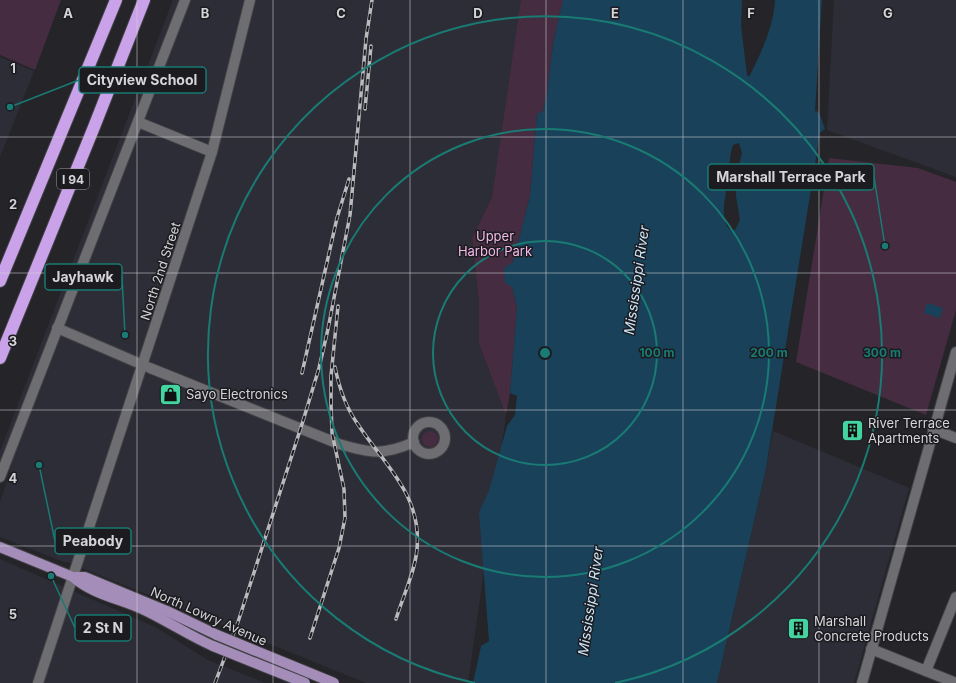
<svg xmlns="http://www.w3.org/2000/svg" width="956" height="683" viewBox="0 0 956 683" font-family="Inter,sans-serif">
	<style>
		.built { fill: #2d2d37 }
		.green { fill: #452c40 }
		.water { fill: #19425a; fill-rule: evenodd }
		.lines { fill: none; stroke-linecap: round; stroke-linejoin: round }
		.minor-casing { stroke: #424245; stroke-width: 12 }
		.major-casing { stroke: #424245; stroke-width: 12 }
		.highway-casing { stroke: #424245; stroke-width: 14 }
		.minor { stroke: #6d6d72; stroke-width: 10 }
		.major { stroke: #a58dba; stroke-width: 10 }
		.highway { stroke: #caa2ea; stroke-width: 12 }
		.rail-casing { stroke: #bababe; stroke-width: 3.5 }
		.rail { stroke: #1b1b20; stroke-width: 2; stroke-dasharray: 6; stroke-linecap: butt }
		.major-bridge-casing { stroke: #424245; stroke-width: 12; stroke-linecap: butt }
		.major-bridge { stroke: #a58dba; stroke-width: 10 }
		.grid { fill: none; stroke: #d5d5d8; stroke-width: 1; stroke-opacity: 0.55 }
		.ring { fill: none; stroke: #197b73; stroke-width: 2 }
		.labels { text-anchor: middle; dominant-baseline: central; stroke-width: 3; stroke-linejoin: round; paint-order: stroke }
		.shield { fill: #1b1b20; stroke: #9d9da1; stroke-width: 1 }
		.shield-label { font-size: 12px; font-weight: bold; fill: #d5d5d8 }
		.park-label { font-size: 13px; fill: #f5bae9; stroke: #1b1b20 }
		.street-label { font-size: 13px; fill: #d5d5d8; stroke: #1b1b20 }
		.poi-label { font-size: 13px; fill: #d5d5d8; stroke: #1b1b20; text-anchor: start }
		.water-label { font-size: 14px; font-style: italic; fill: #cbe5f7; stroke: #1b1b20 }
		.grid-label { font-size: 13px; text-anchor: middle; font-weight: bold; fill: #d5d5d8; stroke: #1b1b20; stroke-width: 3; stroke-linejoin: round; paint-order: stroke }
		.centre { fill: #197b73; stroke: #1b1b20; stroke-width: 2 }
		.ring-label { font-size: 12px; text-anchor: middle; font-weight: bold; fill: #197b73; stroke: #1b1b20; stroke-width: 3; stroke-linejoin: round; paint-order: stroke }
		.leader { fill: none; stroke: #197b73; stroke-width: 1.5 }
		.callout-dot { fill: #197b73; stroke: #1b1b20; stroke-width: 1.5 }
		.callout { fill: #1b1b20; stroke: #197b73; stroke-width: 1.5 }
		.callout-label { font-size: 14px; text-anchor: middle; font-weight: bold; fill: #d5d5d8 }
	</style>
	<rect width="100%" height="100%" fill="#242429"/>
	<g class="built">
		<polygon points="173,0 524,0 492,197 472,238 479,303 479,344 506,415 468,683 366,683 67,562 64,562 0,537 0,501 11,471 0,467 0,451"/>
		<polygon points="834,0 956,0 956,177 827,130"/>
		<polygon points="0,57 34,71 0,157"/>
		<polygon points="773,431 909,488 854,683 717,683 766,468"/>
		<polygon points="0,559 155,627 208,660 265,683 0,683"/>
	</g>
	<g class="green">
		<polygon points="0,0 61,0 35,70 0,55"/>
		<polygon points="521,0 563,0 553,44 547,94 543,111 537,114 530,196 513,262 512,287 517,307 510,393 506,415 479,344 479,303 472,238 492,197"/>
		<polygon points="829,158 918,168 956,182 956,310 926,415 796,362"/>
		<circle cx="430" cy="439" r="8"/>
	</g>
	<g class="water">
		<path d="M563,0H742L741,26L747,75L749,77C761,53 774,26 775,0H822L815,111L819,112L825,129L820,133L766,468L717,683H473L481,646L489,641L479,512L489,491L507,426L515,415L517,396L510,393L517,307L512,287L505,283L504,268L513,262L530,196L537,114L543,111L547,94L553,44ZM739,143L742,153L737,173L736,196L740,220L735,230H730C718,218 727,193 728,178C730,166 729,156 733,145Z"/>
		<polygon points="927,303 943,308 940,318 924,313"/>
	</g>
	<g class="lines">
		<defs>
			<g id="minor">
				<polyline points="138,122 212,152"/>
				<path d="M57,328L150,368L339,444C370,453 383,456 414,442"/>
				<circle cx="429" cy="438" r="16"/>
				<polyline points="933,429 956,438"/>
				<polyline points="0,477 185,0"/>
				<polyline points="871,649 956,683"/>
				<polyline points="926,671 956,597"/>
				<polyline points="38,683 212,152 250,0"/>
				<polyline points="862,683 956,352"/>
			</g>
			<g id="major">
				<path d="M0,547L73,577C92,594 120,599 142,609C166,620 188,635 213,646"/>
				<polyline points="73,577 85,577 167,611 217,635"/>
			</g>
			<g id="highway">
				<polyline points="0,281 116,0"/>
				<polyline points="0,358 94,127 144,0"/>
			</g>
		</defs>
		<use href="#minor" class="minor-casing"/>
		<use href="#major" class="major-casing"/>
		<use href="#highway" class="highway-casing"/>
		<use href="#minor" class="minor"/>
		<use href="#major" class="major"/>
		<use href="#highway" class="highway"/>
		<defs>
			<g id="rail">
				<polyline points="365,109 371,46"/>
				<path d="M335,367C339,387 345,406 357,423C384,465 422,494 417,549C415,572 403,596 396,619"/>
				<polyline points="302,373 337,218 349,179"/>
				<polyline points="310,638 339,548 345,518 344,489 332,433 331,404 331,376 338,306"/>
				<polyline points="215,683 238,622 303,421 319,368 328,329 350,215 366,39 372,0"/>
			</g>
		</defs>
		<use href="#rail" class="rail-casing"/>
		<use href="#rail" class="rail"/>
		<defs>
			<g id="major-bridge">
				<polyline points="217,635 334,683"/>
				<polyline points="213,646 305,683"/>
			</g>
		</defs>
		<use href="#major-bridge" class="major-bridge-casing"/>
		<use href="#major-bridge" class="major-bridge"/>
	</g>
	<path class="grid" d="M137,0V683M273,0V683M410,0V683M546,0V683M683,0V683M819,0V683M0,137H956M0,273H956M0,410H956M0,546H956"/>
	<g class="ring">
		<circle cx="545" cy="353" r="112"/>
		<circle cx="545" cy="353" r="224"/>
		<path d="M475 683A337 337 0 1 1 615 683"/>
	</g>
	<defs>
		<symbol id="shop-square" viewBox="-11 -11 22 22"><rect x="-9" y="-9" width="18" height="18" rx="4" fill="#43d4a0" stroke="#1b1b20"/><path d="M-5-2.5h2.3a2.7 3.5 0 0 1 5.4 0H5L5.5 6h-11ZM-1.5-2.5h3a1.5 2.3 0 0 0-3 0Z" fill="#111"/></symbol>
		<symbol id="building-square" viewBox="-11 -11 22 22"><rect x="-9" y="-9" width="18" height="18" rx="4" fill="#43d4a0" stroke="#1b1b20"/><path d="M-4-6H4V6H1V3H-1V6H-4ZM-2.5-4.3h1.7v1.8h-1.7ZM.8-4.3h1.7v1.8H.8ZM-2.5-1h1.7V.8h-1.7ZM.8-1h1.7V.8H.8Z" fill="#111"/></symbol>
	</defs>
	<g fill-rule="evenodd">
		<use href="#shop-square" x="158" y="382" width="25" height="25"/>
		<use href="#building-square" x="840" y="418" width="25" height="25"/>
		<use href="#building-square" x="786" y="616" width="25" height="25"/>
	</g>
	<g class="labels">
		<rect class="shield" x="57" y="169" width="32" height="20" rx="3"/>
		<g class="shield-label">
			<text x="73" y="179">I 94</text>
		</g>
		<g class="park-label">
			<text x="495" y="236">Upper<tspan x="495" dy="15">Harbor Park</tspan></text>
		</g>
		<g class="street-label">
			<text transform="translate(160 271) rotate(-72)">North 2nd Street</text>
			<text transform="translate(209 616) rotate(24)">North Lowry Avenue</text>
		</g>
		<g class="poi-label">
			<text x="186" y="394">Sayo Electronics</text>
			<text x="868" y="423">River Terrace<tspan x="868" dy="15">Apartments</tspan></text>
			<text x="814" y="621">Marshall<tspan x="814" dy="15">Concrete Products</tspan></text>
		</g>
		<g class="water-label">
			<text transform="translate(636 280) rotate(-82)">Mississippi River</text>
			<text transform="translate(590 601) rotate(-82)">Mississippi River</text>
		</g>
	</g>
	<g class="grid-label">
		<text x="68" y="18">A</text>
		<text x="205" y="18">B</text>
		<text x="341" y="18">C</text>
		<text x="478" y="18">D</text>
		<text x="615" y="18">E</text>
		<text x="751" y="18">F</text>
		<text x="888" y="18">G</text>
		<text x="13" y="73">1</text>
		<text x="13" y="209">2</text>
		<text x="13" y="346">3</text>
		<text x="13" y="483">4</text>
		<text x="13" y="619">5</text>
	</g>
	<circle cx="545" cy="353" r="6" class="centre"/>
	<g class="ring-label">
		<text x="657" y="357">100 m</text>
		<text x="769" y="357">200 m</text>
		<text x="882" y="357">300 m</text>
	</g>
	<path class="leader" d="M10 107L79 80M885 246L874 177M125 335L122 277M39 465L55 541M51 576L75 628"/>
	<g class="callout-dot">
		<circle cx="10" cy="107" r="4"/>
		<circle cx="885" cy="246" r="4"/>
		<circle cx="125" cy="335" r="4"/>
		<circle cx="39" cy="465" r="4"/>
		<circle cx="51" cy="576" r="4"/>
	</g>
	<g class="callout">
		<rect x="79" y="67" width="127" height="26" rx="4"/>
		<rect x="708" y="164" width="166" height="26" rx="4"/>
		<rect x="45" y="264" width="77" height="26" rx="4"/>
		<rect x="55" y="528" width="76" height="26" rx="4"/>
		<rect x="75" y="615" width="56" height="26" rx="4"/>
	</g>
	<g class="callout-label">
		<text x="142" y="85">Cityview School</text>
		<text x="791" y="182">Marshall Terrace Park</text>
		<text x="83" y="282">Jayhawk</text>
		<text x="93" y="546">Peabody</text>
		<text x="103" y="633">2 St N</text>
	</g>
</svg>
